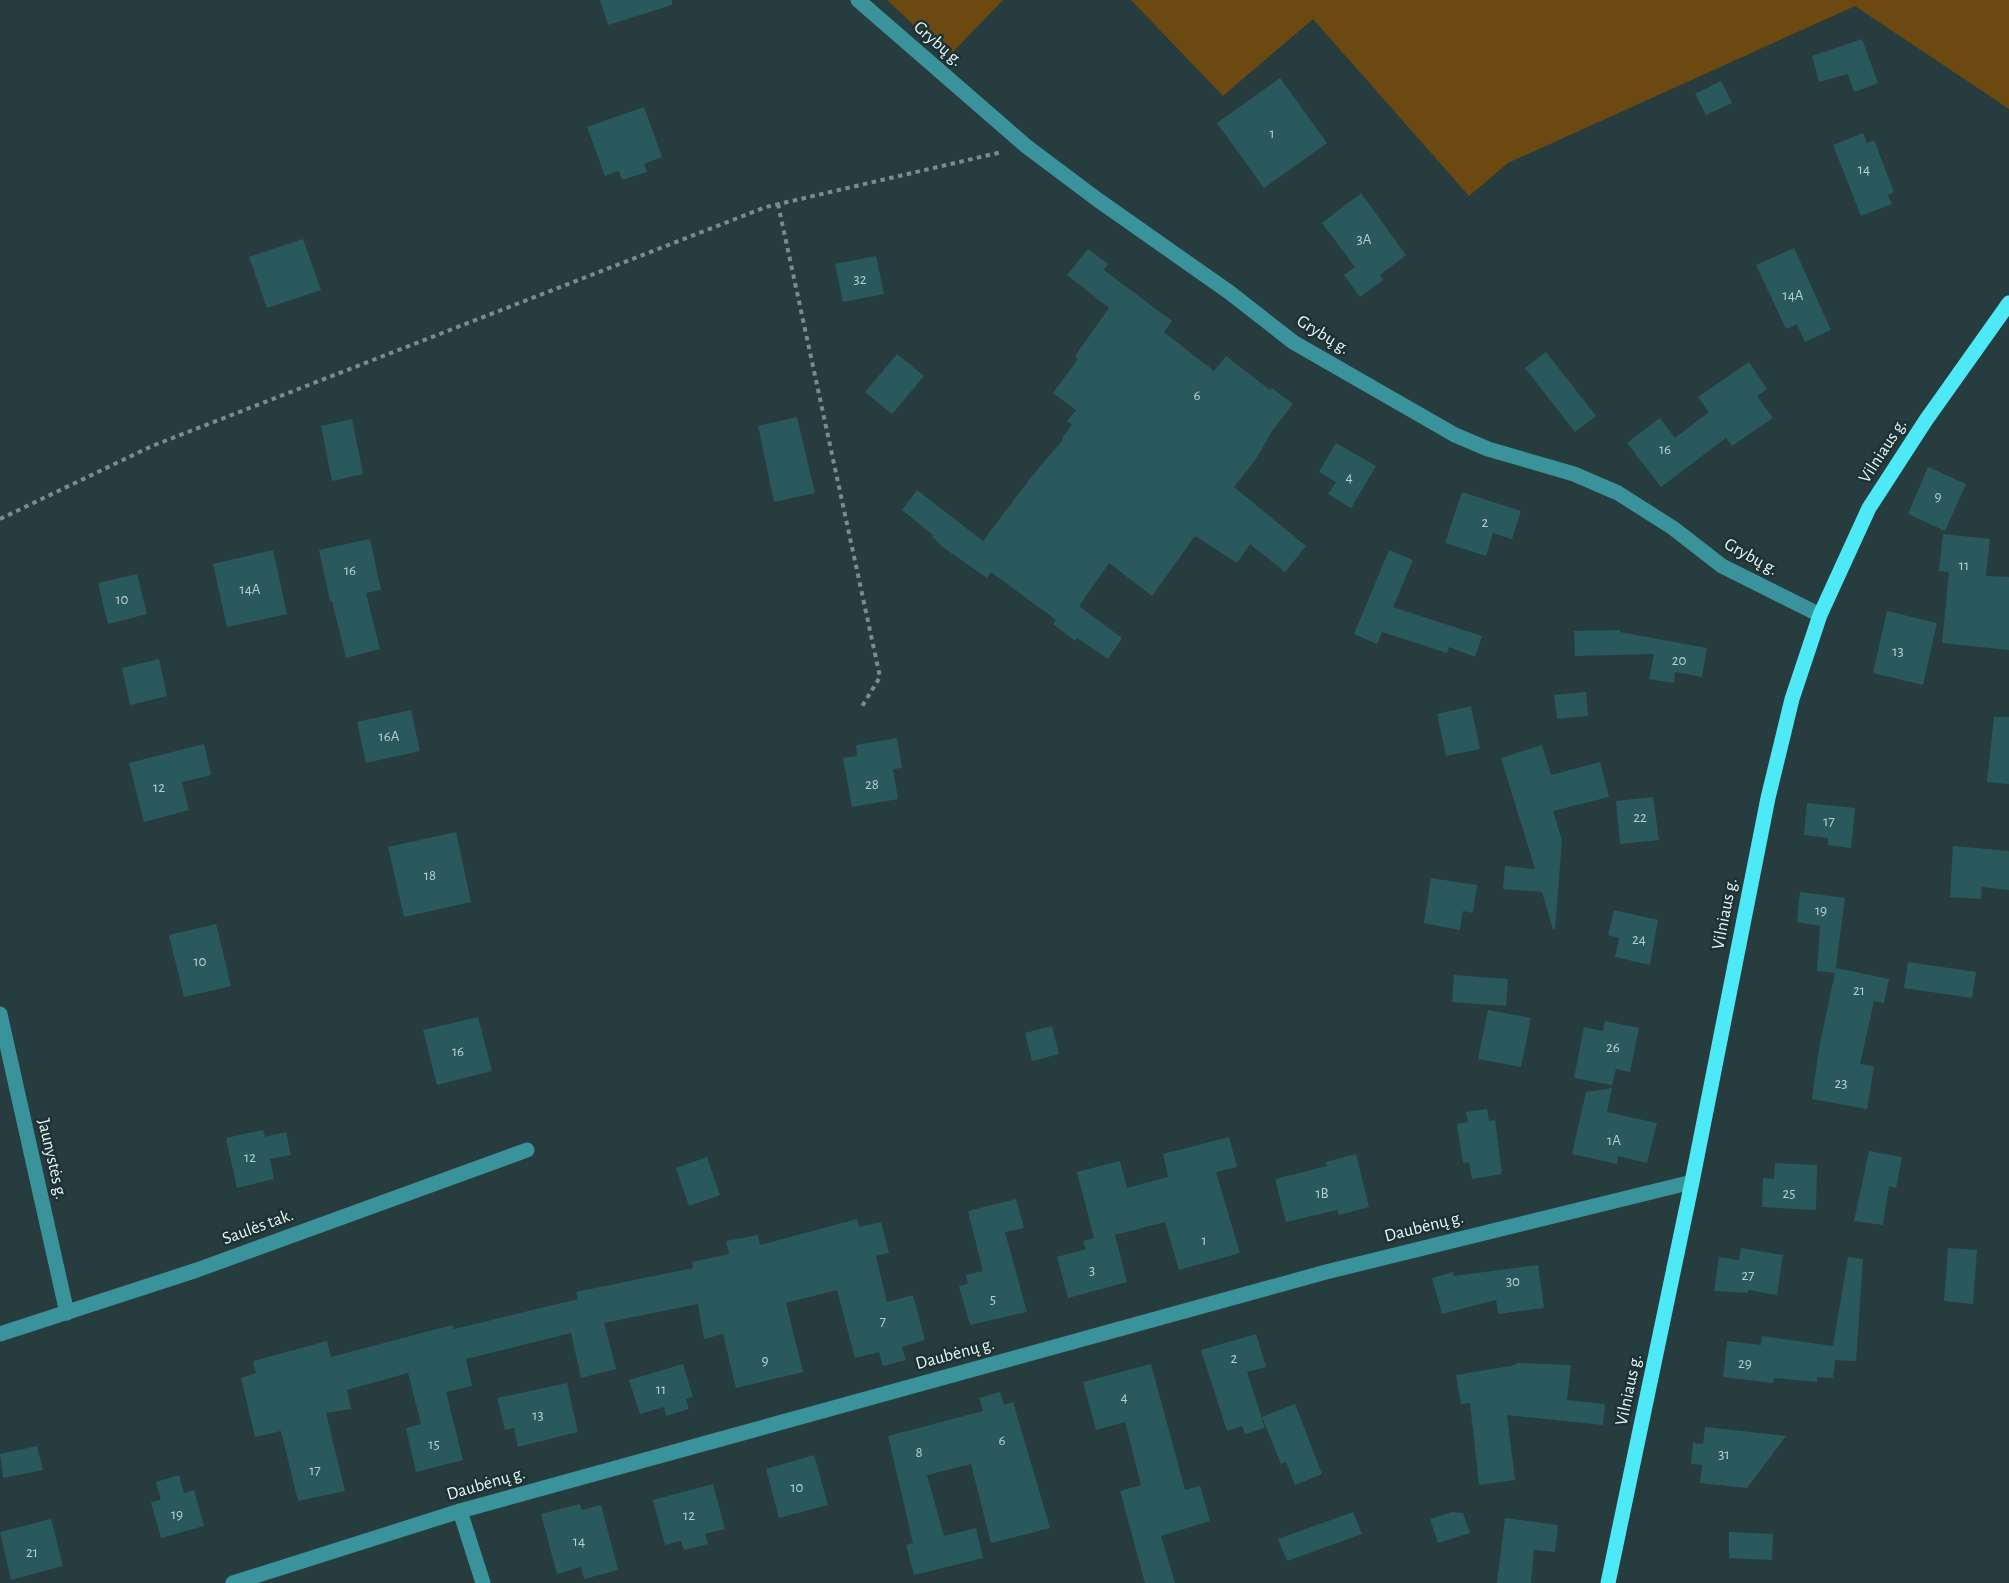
<svg xmlns="http://www.w3.org/2000/svg" width="2009" height="1583" viewBox="0 0 2009 1583" font-family="'Alegreya Sans',sans-serif">
	<style>
		.green { fill: #6c4910 }
		.building { fill: #2a595d }
		.lines { fill: none; stroke-linecap: round; stroke-linejoin: round }
		.path { stroke: #7a8d8e; stroke-width: 4; stroke-dasharray: 4.5 4.5; stroke-linecap: butt }
		.minor { stroke: #3a939b; stroke-width: 15 }
		.major { stroke: #4de9f6; stroke-width: 15 }
		.labels { text-anchor: middle; dominant-baseline: central; stroke-width: 5; stroke-linejoin: round; paint-order: stroke }
		.number-label { font-size: 15px; fill: #b8cfd0 }
		.street-label { font-size: 18px; fill: #e8f6f7; stroke: #1c3234 }
	</style>
	<rect width="100%" height="100%" fill="#263c3e"/>
	<g class="green">
		<polygon points="887,0 1003,0 948,57"/>
		<polygon points="1131,0 2009,0 2009,109 1855,6 1508,163 1469,196 1313,19 1223,96"/>
	</g>
	<g class="building">
		<polygon points="600,0 672,0 672,5 608,25"/>
		<polygon points="1862,39 1878,83 1854,92 1848,74 1819,82 1812,56"/>
		<polygon points="1280,78 1327,143 1264,188 1217,123"/>
		<polygon points="1721,81 1732,103 1706,115 1695,94"/>
		<polygon points="644,107 662,157 644,164 647,172 622,180 619,171 605,176 587,127"/>
		<polygon points="1863,133 1867,143 1874,140 1894,192 1888,195 1892,204 1861,216 1833,145"/>
		<polygon points="1361,193 1406,255 1380,275 1383,280 1360,297 1344,275 1355,267 1322,223"/>
		<polygon points="303,239 321,290 267,308 249,257"/>
		<polygon points="1794,248 1831,330 1805,342 1797,324 1786,329 1756,265"/>
		<polygon points="1088,249 1108,264 1104,270 1172,321 1164,332 1214,371 1226,356 1270,390 1272,388 1293,404 1272,431 1256,459 1234,487 1306,546 1285,572 1250,544 1237,563 1195,536 1152,596 1109,563 1079,606 1122,638 1108,659 1077,638 1075,641 1053,624 1056,620 991,572 987,578 944,548 932,537 933,535 902,510 917,490 983,541 1032,476 1063,440 1062,438 1072,425 1067,421 1076,410 1053,393 1078,359 1075,356 1109,308 1067,275"/>
		<polygon points="876,256 884,294 843,302 835,264"/>
		<polygon points="1546,352 1596,416 1575,432 1525,368"/>
		<polygon points="897,354 924,376 892,414 865,392"/>
		<polygon points="1749,362 1767,389 1757,396 1773,418 1732,446 1726,438 1661,487 1627,443 1660,418 1675,438 1709,412 1698,397"/>
		<polygon points="797,417 815,493 774,502 758,426"/>
		<polygon points="352,419 363,474 332,481 321,426"/>
		<polygon points="1336,443 1376,466 1351,508 1328,494 1336,482 1319,472"/>
		<polygon points="1928,467 1966,484 1945,531 1908,514"/>
		<polygon points="1462,492 1521,511 1512,539 1493,533 1486,556 1445,543"/>
		<polygon points="1943,534 1990,539 1986,576 2009,577 2009,650 1942,643 1949,572 1939,571"/>
		<polygon points="370,539 381,590 366,593 380,649 346,658 332,601 330,601 319,550"/>
		<polygon points="273,550 287,614 227,627 213,564"/>
		<polygon points="1389,550 1413,560 1393,607 1482,636 1475,657 1449,647 1447,653 1382,632 1377,644 1354,634"/>
		<polygon points="137,574 147,614 108,624 98,583"/>
		<polygon points="1887,611 1937,623 1923,685 1873,673"/>
		<polygon points="1620,630 1620,632 1707,648 1702,677 1675,672 1674,683 1649,679 1654,654 1575,656 1574,631"/>
		<polygon points="159,659 167,696 130,705 122,668"/>
		<polygon points="1586,692 1588,716 1557,719 1554,695"/>
		<polygon points="1471,706 1480,749 1446,756 1437,714"/>
		<polygon points="411,710 420,751 366,763 357,722"/>
		<polygon points="1994,717 2009,717 2009,784 1987,782"/>
		<polygon points="897,738 902,768 893,769 898,799 852,807 843,758 857,756 856,745"/>
		<polygon points="204,744 211,775 182,782 189,810 144,822 129,763"/>
		<polygon points="1542,745 1551,775 1600,762 1609,797 1553,811 1562,840 1555,929 1553,930 1542,892 1503,889 1505,866 1535,869 1501,758"/>
		<polygon points="1653,797 1659,840 1620,844 1616,801"/>
		<polygon points="1807,803 1855,808 1851,848 1828,845 1828,838 1804,835"/>
		<polygon points="456,832 471,902 404,917 388,847"/>
		<polygon points="1953,846 2009,851 2009,890 1982,887 1981,899 1950,897"/>
		<polygon points="1431,878 1477,885 1473,913 1463,911 1460,930 1424,923"/>
		<polygon points="1800,892 1845,898 1835,973 1817,971 1820,926 1797,922"/>
		<polygon points="1614,910 1658,920 1650,965 1615,957 1619,938 1608,935"/>
		<polygon points="216,924 231,986 184,997 169,935"/>
		<polygon points="1908,962 1976,972 1972,998 1904,988"/>
		<polygon points="1836,968 1889,979 1884,1003 1874,1001 1860,1064 1874,1066 1867,1109 1812,1099 1819,1048"/>
		<polygon points="1454,975 1508,979 1506,1006 1452,1002"/>
		<polygon points="1488,1010 1531,1018 1521,1067 1478,1059"/>
		<polygon points="478,1017 492,1071 437,1085 423,1030"/>
		<polygon points="1605,1021 1639,1028 1630,1072 1616,1069 1612,1085 1574,1078 1584,1027 1603,1031"/>
		<polygon points="1052,1026 1059,1054 1032,1061 1025,1033"/>
		<polygon points="1612,1088 1607,1112 1657,1123 1647,1163 1618,1156 1617,1164 1572,1154 1586,1092"/>
		<polygon points="1487,1109 1489,1121 1495,1120 1502,1174 1472,1179 1469,1162 1463,1163 1457,1124 1468,1122 1466,1112"/>
		<polygon points="263,1130 265,1137 286,1132 291,1155 270,1159 274,1179 237,1188 226,1138"/>
		<polygon points="1229,1137 1237,1167 1216,1172 1240,1253 1179,1270 1165,1222 1115,1235 1127,1282 1068,1298 1057,1257 1086,1249 1083,1241 1094,1238 1077,1172 1120,1161 1127,1188 1168,1177 1163,1154"/>
		<polygon points="1869,1151 1902,1157 1896,1188 1889,1186 1883,1225 1854,1221"/>
		<polygon points="1356,1154 1369,1207 1339,1215 1337,1210 1286,1222 1275,1179 1327,1166 1326,1162"/>
		<polygon points="707,1157 720,1195 689,1206 676,1168"/>
		<polygon points="1775,1163 1817,1165 1816,1210 1762,1207 1763,1178 1774,1179"/>
		<polygon points="1016,1199 1024,1228 1005,1232 1027,1312 970,1325 959,1286 968,1284 966,1275 983,1271 968,1211"/>
		<polygon points="857,1219 859,1227 881,1222 889,1253 876,1256 887,1302 913,1295 925,1340 902,1347 906,1360 883,1366 879,1352 855,1358 837,1290 786,1303 803,1372 736,1388 723,1334 704,1339 698,1304 604,1323 616,1369 581,1378 571,1333 466,1359 472,1386 446,1392 463,1460 416,1472 406,1428 421,1424 408,1373 347,1390 351,1409 326,1413 345,1491 298,1501 281,1431 255,1437 241,1378 256,1373 253,1361 327,1341 331,1357 452,1325 454,1329 578,1299 576,1292 693,1268 692,1262 729,1254 726,1241 758,1235 760,1245"/>
		<polygon points="1741,1248 1783,1255 1777,1295 1748,1290 1748,1293 1714,1291 1719,1257 1739,1260"/>
		<polygon points="1948,1248 1977,1250 1973,1304 1944,1301"/>
		<polygon points="1848,1257 1863,1259 1856,1361 1835,1360 1833,1378 1817,1377 1817,1382 1774,1378 1773,1383 1723,1377 1727,1341 1761,1345 1762,1336 1833,1346"/>
		<polygon points="1538,1265 1544,1308 1498,1314 1496,1300 1442,1314 1432,1278 1453,1272 1454,1276"/>
		<polygon points="1256,1334 1266,1367 1247,1372 1265,1428 1245,1434 1242,1426 1227,1431 1201,1350"/>
		<polygon points="1516,1363 1571,1365 1567,1400 1605,1404 1603,1425 1507,1415 1515,1480 1479,1485 1470,1403 1461,1404 1456,1375 1516,1365"/>
		<polygon points="683,1364 693,1397 686,1399 689,1409 666,1416 664,1407 640,1414 629,1380"/>
		<polygon points="1151,1364 1185,1490 1200,1486 1210,1521 1161,1536 1175,1583 1145,1583 1120,1491 1141,1485 1125,1422 1096,1430 1083,1382"/>
		<polygon points="567,1383 578,1432 518,1447 514,1428 505,1430 497,1398"/>
		<polygon points="1000,1392 1004,1405 1013,1402 1050,1528 991,1543 971,1464 927,1475 944,1536 976,1528 983,1558 914,1575 906,1545 913,1543 888,1436 983,1411 979,1398"/>
		<polygon points="1295,1404 1322,1474 1295,1485 1286,1462 1281,1464 1262,1417"/>
		<polygon points="1705,1427 1786,1436 1747,1488 1700,1483 1702,1465 1691,1464 1693,1443 1703,1444"/>
		<polygon points="37,1446 43,1470 3,1478 0,1454"/>
		<polygon points="814,1455 828,1505 779,1518 766,1469"/>
		<polygon points="179,1475 184,1493 194,1490 204,1526 161,1538 151,1502 161,1500 156,1482"/>
		<polygon points="713,1484 725,1529 705,1534 708,1544 684,1550 681,1541 665,1545 653,1500"/>
		<polygon points="580,1504 582,1510 601,1505 618,1570 584,1579 581,1567 557,1574 541,1514"/>
		<polygon points="1353,1512 1362,1534 1287,1561 1278,1539"/>
		<polygon points="1452,1512 1463,1513 1470,1533 1438,1543 1430,1519"/>
		<polygon points="1505,1518 1558,1525 1555,1552 1534,1550 1531,1583 1497,1583"/>
		<polygon points="51,1519 63,1566 11,1580 0,1532"/>
		<polygon points="1729,1532 1773,1534 1772,1560 1729,1558"/>
	</g>
	<g class="lines">
		<g class="path">
			<polyline points="778,204 880,677 861,708"/>
			<polyline points="0,519 152,446 766,207 1002,152"/>
		</g>
		<g class="minor">
			<polyline points="858,0 1026,146 1098,200 1229,292 1293,342 1455,435 1488,449 1574,474 1618,493 1673,528 1722,566 1820,615"/>
			<polyline points="0,1014 67,1313"/>
			<polyline points="0,1334 197,1270 527,1150"/>
			<polyline points="460,1511 483,1583"/>
			<polyline points="233,1583 460,1511 1326,1272 1692,1182"/>
		</g>
		<polyline class="major" points="1608,1583 1692,1182 1768,798 1792,699 1820,615 1869,508 1926,420 2009,303"/>
	</g>
	<g class="labels">
		<g class="number-label">
			<text x="1272" y="133">1</text>
			<text x="1864" y="169">14</text>
			<text x="1364" y="239">3A</text>
			<text x="860" y="279">32</text>
			<text x="1793" y="295">14A</text>
			<text x="1197" y="395">6</text>
			<text x="1665" y="449">16</text>
			<text x="1349" y="477">4</text>
			<text x="1938" y="496">9</text>
			<text x="1485" y="522">2</text>
			<text x="1964" y="565">11</text>
			<text x="350" y="570">16</text>
			<text x="250" y="589">14A</text>
			<text x="122" y="599">10</text>
			<text x="1898" y="651">13</text>
			<text x="1679" y="660">20</text>
			<text x="389" y="736">16A</text>
			<text x="872" y="784">28</text>
			<text x="159" y="787">12</text>
			<text x="1640" y="817">22</text>
			<text x="1829" y="821">17</text>
			<text x="430" y="875">18</text>
			<text x="1821" y="910">19</text>
			<text x="1639" y="939">24</text>
			<text x="200" y="961">10</text>
			<text x="1859" y="990">21</text>
			<text x="1613" y="1047">26</text>
			<text x="458" y="1051">16</text>
			<text x="1841" y="1083">23</text>
			<text x="1614" y="1140">1A</text>
			<text x="250" y="1157">12</text>
			<text x="1322" y="1193">1B</text>
			<text x="1789" y="1193">25</text>
			<text x="1204" y="1240">1</text>
			<text x="1092" y="1270">3</text>
			<text x="1748" y="1275">27</text>
			<text x="1513" y="1281">30</text>
			<text x="993" y="1299">5</text>
			<text x="883" y="1321">7</text>
			<text x="1234" y="1358">2</text>
			<text x="765" y="1360">9</text>
			<text x="1745" y="1363">29</text>
			<text x="661" y="1389">11</text>
			<text x="1124" y="1397">4</text>
			<text x="538" y="1415">13</text>
			<text x="1002" y="1440">6</text>
			<text x="434" y="1444">15</text>
			<text x="919" y="1452">8</text>
			<text x="1724" y="1454">31</text>
			<text x="315" y="1470">17</text>
			<text x="797" y="1487">10</text>
			<text x="177" y="1514">19</text>
			<text x="689" y="1515">12</text>
			<text x="579" y="1541">14</text>
			<text x="32" y="1552">21</text>
		</g>
		<g class="street-label">
			<text transform="translate(938 44) rotate(41)">Grybų g.</text>
			<text transform="translate(1323 335) rotate(32)">Grybų g.</text>
			<text transform="translate(1883 451) rotate(-57)">Vilniaus g.</text>
			<text transform="translate(1751 557) rotate(29)">Grybų g.</text>
			<text transform="translate(1725 914) rotate(-79)">Vilniaus g.</text>
			<text transform="translate(52 1159) rotate(77)">Jaunystės g.</text>
			<text transform="translate(258 1227) rotate(-20)">Saulės tak.</text>
			<text transform="translate(1424 1227) rotate(-14)">Daubėnų g.</text>
			<text transform="translate(955 1354) rotate(-15)">Daubėnų g.</text>
			<text transform="translate(1629 1390) rotate(-78)">Vilniaus g.</text>
			<text transform="translate(486 1484) rotate(-16)">Daubėnų g.</text>
		</g>
	</g>
</svg>
